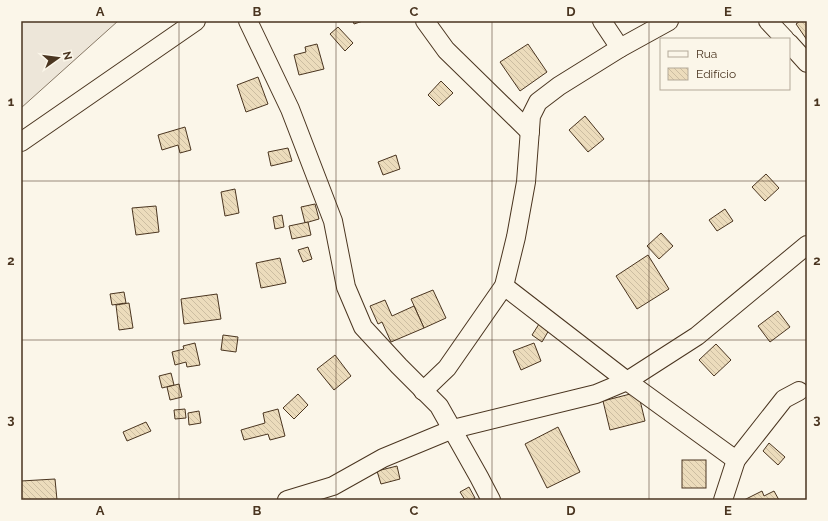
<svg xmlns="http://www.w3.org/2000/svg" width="828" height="521" viewBox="0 0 828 521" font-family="Raleway,sans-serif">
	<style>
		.garden { fill: #ede6d9; stroke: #887966 }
		.building { fill: url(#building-back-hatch); stroke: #4a3520 }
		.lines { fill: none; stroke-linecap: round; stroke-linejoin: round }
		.street-casing { stroke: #4a3520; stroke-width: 20 }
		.street { stroke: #fbf6e9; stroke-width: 18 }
		.grid { fill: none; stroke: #4a3520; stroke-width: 1; stroke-opacity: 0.55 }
		.neatline { fill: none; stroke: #4a3520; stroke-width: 1.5 }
		.grid-label { font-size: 13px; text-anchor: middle; font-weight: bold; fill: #4a3520 }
	</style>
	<defs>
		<pattern id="building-back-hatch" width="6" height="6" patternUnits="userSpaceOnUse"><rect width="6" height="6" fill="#ecdcbc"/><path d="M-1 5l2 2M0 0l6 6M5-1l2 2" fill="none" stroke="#ccbda1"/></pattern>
	</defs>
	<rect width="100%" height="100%" fill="#fbf6e9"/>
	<polygon class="garden" points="21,21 118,21 21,108"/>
	<g class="building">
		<polygon points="353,21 363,21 354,24"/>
		<polygon points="800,21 807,21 807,40 796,24"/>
		<polygon points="338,27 353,43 345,51 330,34"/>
		<polygon points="317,44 324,69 299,75 294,55 306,52 305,47"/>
		<polygon points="528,44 547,72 520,91 500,62"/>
		<polygon points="258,77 268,104 246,112 237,85"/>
		<polygon points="441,81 453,93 439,106 428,95"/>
		<polygon points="585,116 604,139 588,152 569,130"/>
		<polygon points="185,127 191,150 180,153 178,145 162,150 158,135"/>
		<polygon points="288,148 292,161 271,166 268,152"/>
		<polygon points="396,155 400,169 383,175 378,162"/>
		<polygon points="766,174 779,188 765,201 752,187"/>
		<polygon points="235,189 239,213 225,216 221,192"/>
		<polygon points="315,204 319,219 305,223 301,207"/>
		<polygon points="156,206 159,232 136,235 132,208"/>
		<polygon points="725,209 733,221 717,231 709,220"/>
		<polygon points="282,215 284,227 275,229 273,217"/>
		<polygon points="308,222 311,235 292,239 289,226"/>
		<polygon points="661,233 673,246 659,259 647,246"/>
		<polygon points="308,247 312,259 303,262 298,250"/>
		<polygon points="648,255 669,289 637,309 616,276"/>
		<polygon points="280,258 286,283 261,288 256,263"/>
		<polygon points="433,290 446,318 424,328 411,299"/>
		<polygon points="124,292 126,303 112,305 110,294"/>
		<polygon points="217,294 221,319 184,324 181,299"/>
		<polygon points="385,300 392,316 414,306 424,328 391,342 382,322 378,324 370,306"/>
		<polygon points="129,303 133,328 119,330 116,305"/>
		<polygon points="778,311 790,327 770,342 758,326"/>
		<polygon points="539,324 549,330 542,342 532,335"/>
		<polygon points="223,335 238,337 236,352 221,350"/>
		<polygon points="195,343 200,365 187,367 186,362 175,365 172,352 184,349 183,346"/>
		<polygon points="534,343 541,361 521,370 513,351"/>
		<polygon points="716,344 731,360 714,376 699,360"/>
		<polygon points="335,355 351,376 334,390 317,369"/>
		<polygon points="171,373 174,385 162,388 159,376"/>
		<polygon points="179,384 182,397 170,400 167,387"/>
		<polygon points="638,392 645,421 610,430 603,401"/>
		<polygon points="298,394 308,405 294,419 283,408"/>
		<polygon points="185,409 186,418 175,419 174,410"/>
		<polygon points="278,409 285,436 270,440 268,434 244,440 241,430 265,423 263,413"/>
		<polygon points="199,411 201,423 189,425 188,413"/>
		<polygon points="146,422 151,431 127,441 123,432"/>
		<polygon points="558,427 580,472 547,488 525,444"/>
		<polygon points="769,443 785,457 778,465 763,451"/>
		<rect x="682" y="460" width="24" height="28"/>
		<polygon points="397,466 400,479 381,484 377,471"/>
		<polygon points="55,479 57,500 21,500 21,481"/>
		<polygon points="469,487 475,498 472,500 465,500 460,492"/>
		<polygon points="762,491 764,496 774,491 779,500 744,500"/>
	</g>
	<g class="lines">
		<defs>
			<g id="street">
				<polyline points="248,21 290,109 333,221 346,287 363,327 399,366 439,406 479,477 491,500"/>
				<polyline points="425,21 446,50 530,132"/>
				<polyline points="602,21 620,48"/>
				<polyline points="768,21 785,39"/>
				<polyline points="789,43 807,63"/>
				<polyline points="21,142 196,21"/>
				<polyline points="504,286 627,381 736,460"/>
				<polyline points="423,391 447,368 504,286 516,237 526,182 531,116 538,102 559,86 620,48 669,21"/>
				<polyline points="287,500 333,486 383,458 453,429 596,394 627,381 697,336 807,245"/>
				<polyline points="723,500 736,460 784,399 799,391"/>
			</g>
		</defs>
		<use href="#street" class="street-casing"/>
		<use href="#street" class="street"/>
	</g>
	<path class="grid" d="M179,21V500M336,21V500M492,21V500M649,21V500M21,181H807M21,340H807"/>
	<rect width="828" height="521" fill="none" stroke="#fbf6e9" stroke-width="44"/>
	<rect x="660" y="38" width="130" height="52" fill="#fbf6e9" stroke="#b4a999"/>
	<rect x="668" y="51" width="20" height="6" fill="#fbf6e9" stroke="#b4a999"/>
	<text x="696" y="58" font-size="12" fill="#4a3520">Rua</text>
	<rect x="668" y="68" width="20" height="12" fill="url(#building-back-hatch)" stroke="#b4a999"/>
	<text x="696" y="78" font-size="12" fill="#4a3520">Edifício</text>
	<g transform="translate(58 58) rotate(76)" stroke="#fbf6e9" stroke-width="3" paint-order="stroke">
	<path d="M0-3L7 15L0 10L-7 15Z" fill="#4a3520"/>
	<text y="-6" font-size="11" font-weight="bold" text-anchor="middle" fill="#4a3520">N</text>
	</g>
	<rect x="22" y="22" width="784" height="477" class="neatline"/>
	<g class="grid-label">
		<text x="100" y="16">A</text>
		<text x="257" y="16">B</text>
		<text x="414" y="16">C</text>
		<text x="571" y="16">D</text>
		<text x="728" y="16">E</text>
		<text x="11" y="106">1</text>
		<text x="817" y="106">1</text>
		<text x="11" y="265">2</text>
		<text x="817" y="265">2</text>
		<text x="11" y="424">3</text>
		<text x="817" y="424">3</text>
		<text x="100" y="515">A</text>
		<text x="257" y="515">B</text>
		<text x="414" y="515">C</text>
		<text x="571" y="515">D</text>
		<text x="728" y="515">E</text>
	</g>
</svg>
